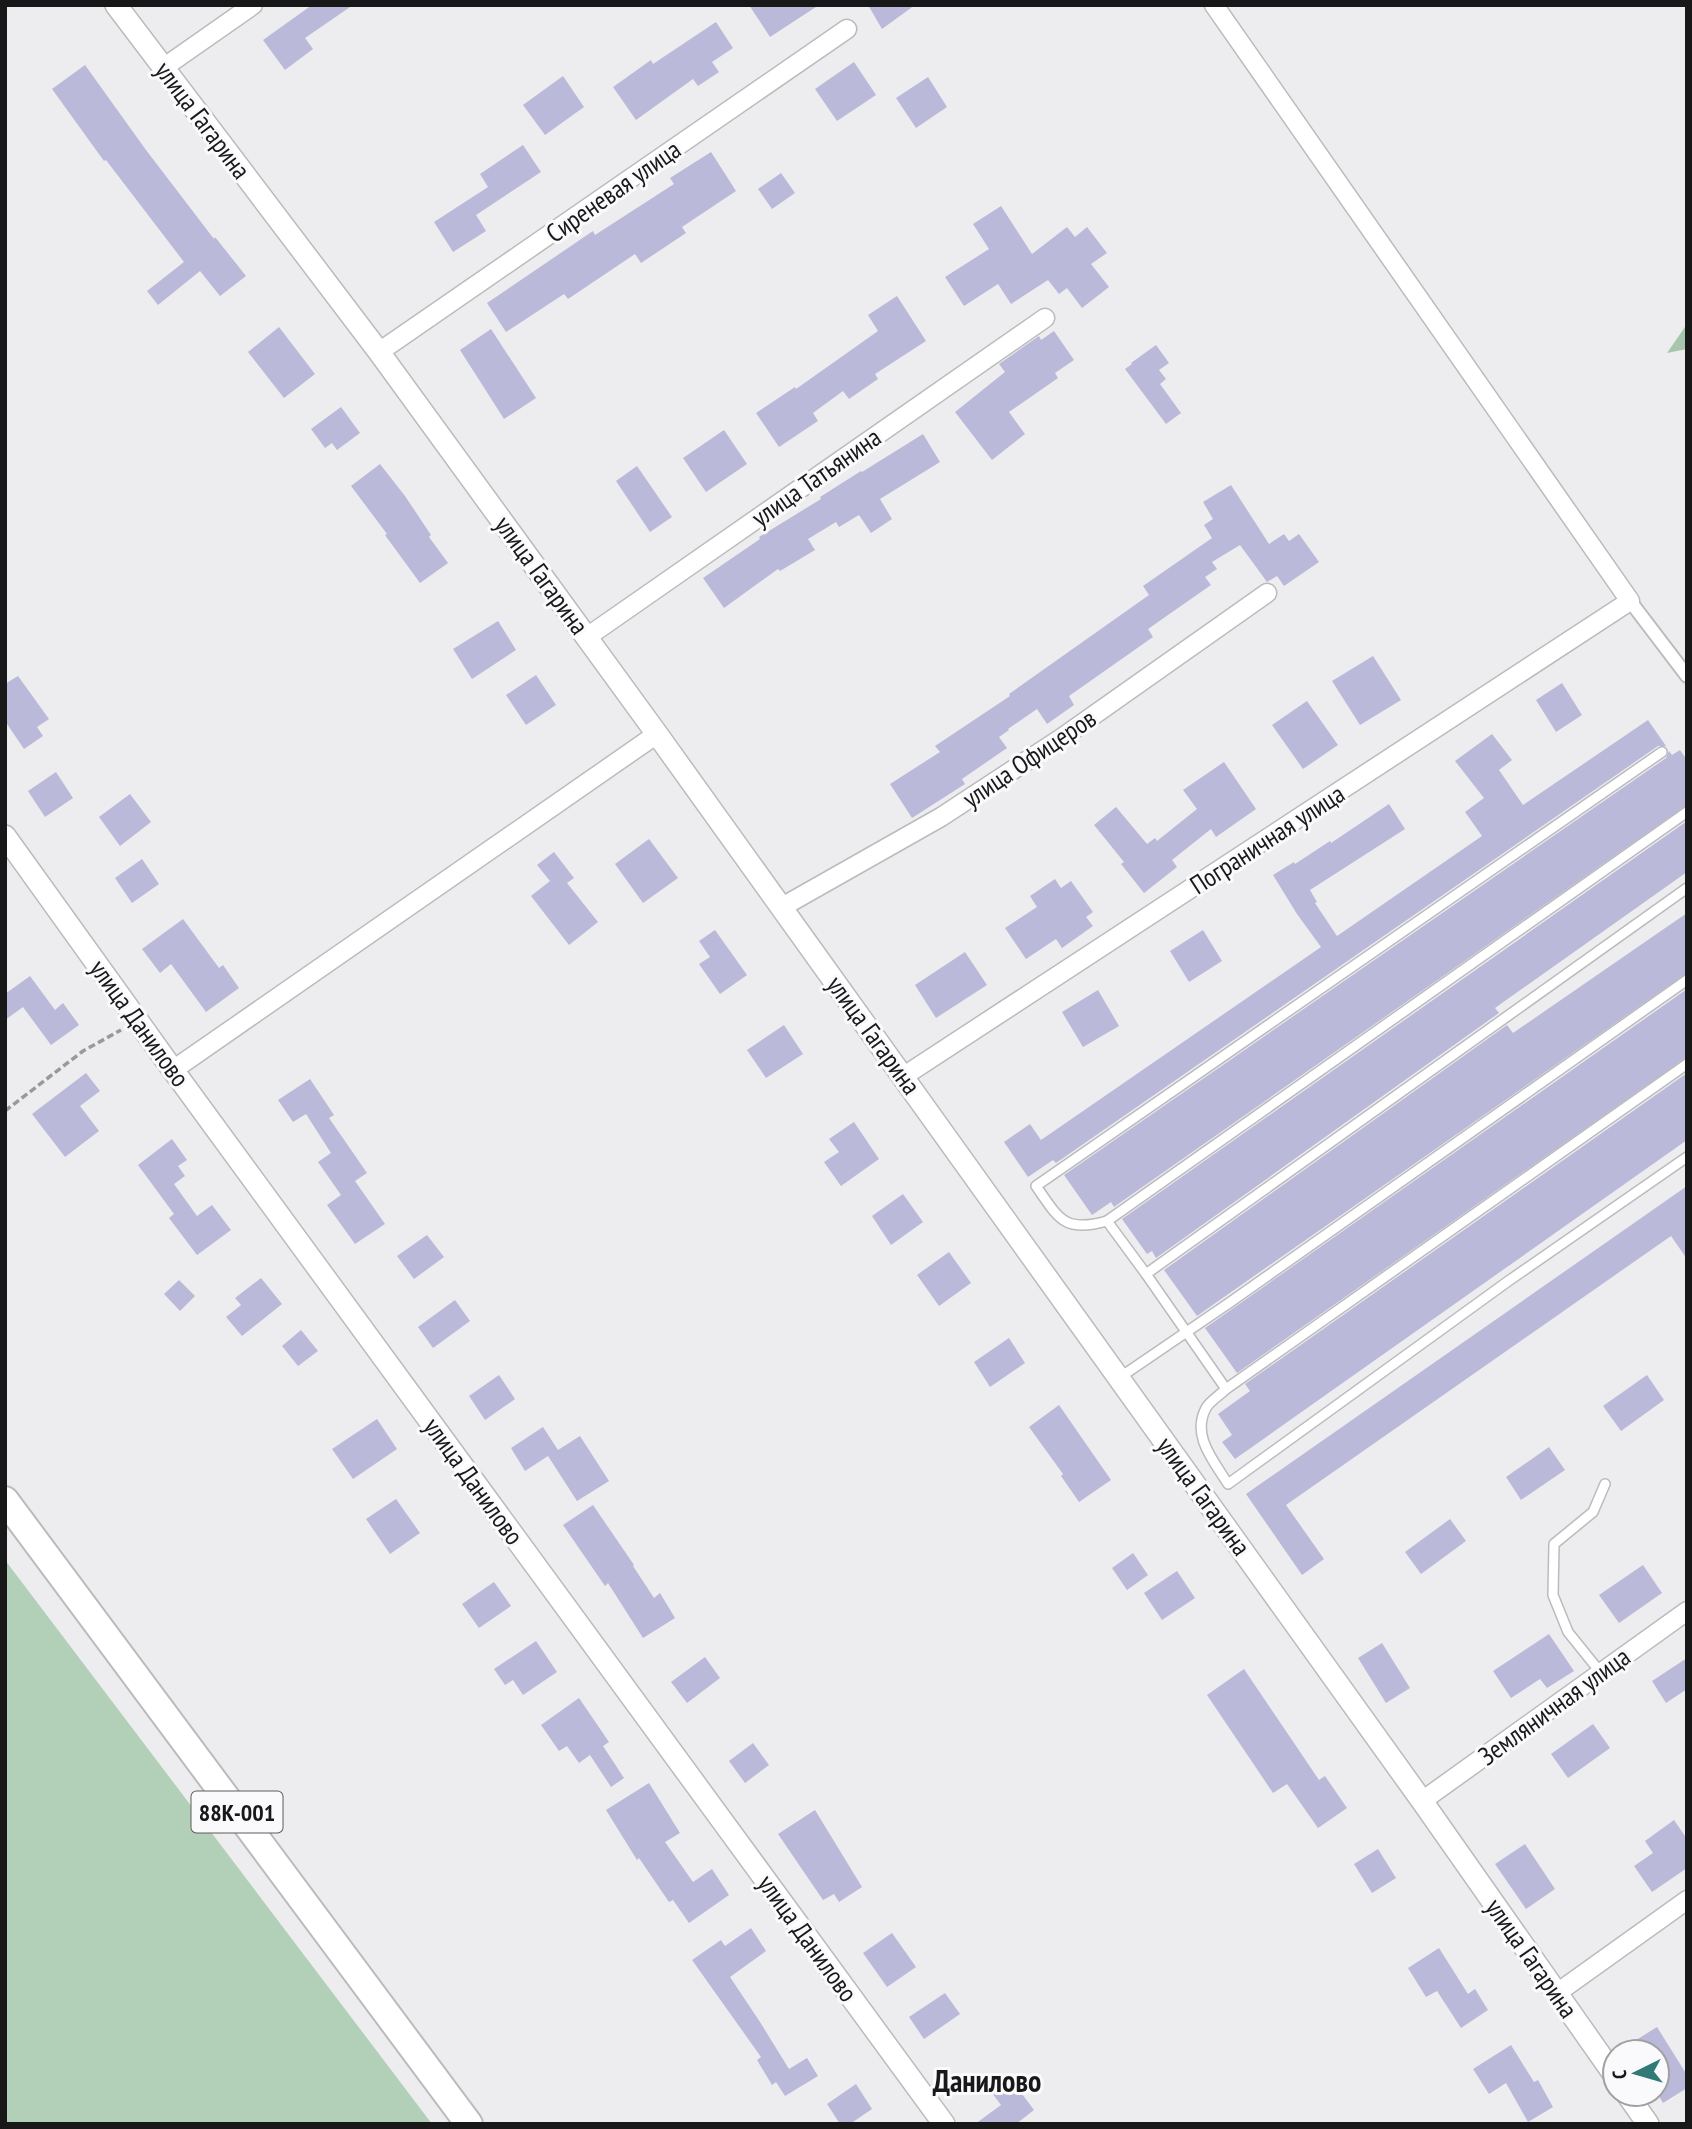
<svg xmlns="http://www.w3.org/2000/svg" width="1692" height="2129" viewBox="0 0 1692 2129" font-family="'PT Sans Narrow',sans-serif">
	<style>
		.green { fill: #b2cfb7 }
		.forest { fill: #a8c6ae }
		.building { fill: #bab9da }
		.lines { fill: none; stroke-linecap: round; stroke-linejoin: round }
		.service-casing { stroke: #bbbbbd; stroke-width: 12 }
		.pedestrian-casing { stroke: #bbbbbd; stroke-width: 16 }
		.minor-casing { stroke: #bbbbbd; stroke-width: 21 }
		.tertiary-casing { stroke: #bbbbbd; stroke-width: 24 }
		.primary-casing { stroke: #bbbbbd; stroke-width: 30 }
		.path { stroke: #99999b; stroke-width: 3.5; stroke-dasharray: 7 3.5; stroke-linecap: butt }
		.service { stroke: #fff; stroke-width: 9 }
		.pedestrian { stroke: #fff; stroke-width: 12 }
		.minor { stroke: #fff; stroke-width: 18 }
		.tertiary { stroke: #fff; stroke-width: 21 }
		.primary { stroke: #fff; stroke-width: 26 }
		.labels { text-anchor: middle; dominant-baseline: central; stroke-width: 6; stroke-linejoin: round; paint-order: stroke }
		.shield { fill: #fafafc; stroke: #5c5c5d; stroke-width: 2 }
		.shield-label { font-size: 24px; font-weight: bold; fill: #181819 }
		.street-label { font-size: 26px; fill: #181819; stroke: #fafafc }
		.quarter-label { font-size: 30px; font-weight: bold; fill: #181819; stroke: #fafafc }
	</style>
	<rect width="100%" height="100%" fill="#ededef"/>
	<polygon class="green" points="5,1560 432,2124 5,2124"/>
	<polygon class="forest" points="1687,324 1687,349 1667,353"/>
	<g class="building">
		<polygon points="312,5 353,5 305,38 313,49 285,70 263,40"/>
		<polygon points="749,5 819,5 770,37"/>
		<polygon points="868,5 915,5 882,29"/>
		<polygon points="716,22 733,48 712,62 719,72 698,86 693,79 636,120 613,87 651,60 653,64"/>
		<polygon points="854,62 876,95 837,121 815,89"/>
		<polygon points="85,65 146,150 214,239 215,237 246,276 220,296 200,271 158,305 147,291 184,262 106,160 104,161 52,89"/>
		<polygon points="563,76 584,107 545,135 523,105"/>
		<polygon points="928,77 947,107 916,128 896,98"/>
		<polygon points="523,145 541,172 476,215 486,231 453,252 434,222 488,187 480,174"/>
		<polygon points="711,152 736,191 682,227 686,233 641,263 635,254 568,299 564,294 506,332 487,303 593,231 595,235 674,184 670,178"/>
		<polygon points="781,173 795,193 772,209 758,189"/>
		<polygon points="1001,206 1032,254 1067,227 1075,237 1087,227 1107,253 1091,264 1109,287 1082,308 1067,288 1059,294 1048,280 1011,304 998,284 964,306 945,277 989,249 973,224"/>
		<polygon points="897,296 926,341 875,374 878,379 849,399 843,391 813,413 818,421 779,447 756,413 795,387 796,389 878,331 868,315"/>
		<polygon points="279,327 315,374 284,398 248,352"/>
		<polygon points="491,329 536,398 504,419 460,350"/>
		<polygon points="1054,331 1074,360 1055,373 1058,378 1009,412 1025,434 992,460 955,412 1005,372 999,364 1039,336 1041,340"/>
		<polygon points="1156,345 1169,363 1159,370 1166,379 1160,384 1181,413 1166,424 1125,369 1132,364 1131,363"/>
		<polygon points="341,407 360,433 337,450 332,443 325,448 311,429"/>
		<polygon points="724,430 747,464 706,492 683,458"/>
		<polygon points="923,434 940,462 880,499 892,519 871,533 859,515 839,527 836,522 808,539 815,550 780,571 778,569 724,608 703,578 760,539 759,537 821,499 820,497 861,471 862,472"/>
		<polygon points="380,464 405,496 431,535 429,537 448,563 420,583 385,535 387,534 351,486"/>
		<polygon points="637,466 672,517 650,532 616,481"/>
		<polygon points="1231,485 1269,544 1284,534 1289,541 1299,534 1319,562 1284,586 1277,576 1267,582 1240,545 1212,562 1217,569 1205,577 1211,585 1148,629 1153,637 1069,696 1074,705 1047,724 1037,709 1008,729 1009,730 999,737 1007,748 962,779 965,784 912,818 890,784 940,752 935,746 1010,696 1009,694 1149,595 1143,586 1212,538 1204,525 1213,519 1203,502"/>
		<polygon points="498,621 516,650 472,679 453,649"/>
		<polygon points="1373,656 1401,700 1360,725 1332,681"/>
		<polygon points="536,675 556,705 526,725 506,695"/>
		<polygon points="18,676 49,719 37,727 43,736 24,749 5,721 5,684"/>
		<polygon points="1562,683 1582,715 1556,732 1536,700"/>
		<polygon points="1307,701 1338,745 1303,769 1272,725"/>
		<polygon points="1648,720 1666,746 1658,746 1056,1163 1053,1160 1028,1177 1004,1142 1030,1124 1041,1140 1321,947 1297,914 1273,875 1294,862 1295,864 1330,841 1331,843 1389,804 1405,829 1310,890 1317,902 1315,903 1337,936 1482,836 1465,812 1484,798 1455,761 1492,734 1512,760 1499,770 1523,805"/>
		<polygon points="1680,750 1687,760 1687,805 1114,1207 1111,1202 1092,1215 1064,1175 1666,758 1669,751 1672,755"/>
		<polygon points="1224,762 1256,809 1216,837 1211,829 1172,860 1177,867 1144,893 1121,864 1124,862 1094,825 1116,807 1147,844 1155,838 1157,841 1197,809 1183,790"/>
		<polygon points="56,772 73,798 45,817 28,791"/>
		<polygon points="130,794 151,822 120,846 99,817"/>
		<polygon points="1687,821 1687,872 1495,1008 1499,1013 1156,1258 1152,1251 1147,1254 1122,1219"/>
		<polygon points="649,839 678,878 643,903 615,864"/>
		<polygon points="554,852 574,878 567,883 598,922 569,945 531,896 550,881 537,865"/>
		<polygon points="142,859 159,884 132,903 115,878"/>
		<polygon points="1055,879 1061,888 1071,881 1093,912 1086,917 1093,926 1062,948 1056,939 1026,959 1005,928 1037,907 1030,896"/>
		<polygon points="1687,913 1687,973 1197,1316 1164,1270 1507,1025 1513,1033"/>
		<polygon points="183,919 219,968 223,965 239,988 206,1012 171,964 160,973 142,949"/>
		<polygon points="715,930 747,975 720,994 699,964 710,957 699,941"/>
		<polygon points="1203,930 1222,961 1189,982 1170,951"/>
		<polygon points="965,952 987,985 936,1018 915,985"/>
		<polygon points="30,976 55,1010 63,1003 79,1025 51,1045 23,1007 5,1020 5,994"/>
		<polygon points="1687,989 1687,1057 1237,1373 1205,1328"/>
		<polygon points="1098,990 1119,1026 1083,1047 1062,1012"/>
		<polygon points="784,1025 803,1054 766,1078 747,1050"/>
		<polygon points="86,1073 100,1091 80,1106 99,1131 65,1157 32,1114"/>
		<polygon points="1687,1073 1687,1140 1235,1459 1222,1442 1232,1435 1218,1414 1250,1391 1245,1384"/>
		<polygon points="310,1079 334,1115 329,1118 367,1173 355,1181 385,1224 355,1244 327,1205 341,1195 318,1162 331,1153 306,1114 293,1122 278,1100"/>
		<polygon points="854,1122 879,1159 841,1186 824,1162 839,1152 829,1139"/>
		<polygon points="172,1139 187,1160 178,1166 185,1176 174,1184 197,1216 212,1205 231,1230 197,1255 169,1218 174,1214 138,1165"/>
		<polygon points="1687,1186 1687,1259 1671,1236 1286,1505 1324,1559 1302,1575 1246,1494"/>
		<polygon points="903,1194 923,1222 891,1245 872,1216"/>
		<polygon points="427,1235 444,1257 414,1279 397,1256"/>
		<polygon points="949,1252 971,1283 939,1306 917,1275"/>
		<polygon points="261,1278 282,1304 242,1336 226,1317 241,1305 235,1298"/>
		<polygon points="179,1280 195,1296 180,1311 164,1294"/>
		<polygon points="455,1300 470,1321 433,1348 418,1327"/>
		<polygon points="301,1330 318,1351 298,1366 282,1346"/>
		<polygon points="1009,1338 1025,1363 990,1387 974,1362"/>
		<polygon points="499,1375 515,1399 485,1420 469,1396"/>
		<polygon points="1647,1375 1664,1400 1621,1431 1603,1406"/>
		<polygon points="1059,1405 1111,1480 1079,1502 1061,1476 1063,1474 1029,1427"/>
		<polygon points="377,1419 397,1449 353,1479 332,1449"/>
		<polygon points="543,1427 558,1450 580,1436 609,1481 577,1501 548,1456 525,1471 511,1448"/>
		<polygon points="1549,1447 1565,1470 1521,1500 1506,1477"/>
		<polygon points="396,1499 420,1533 390,1554 366,1519"/>
		<polygon points="593,1505 634,1565 633,1566 654,1598 660,1593 675,1618 643,1638 608,1583 605,1586 563,1525"/>
		<polygon points="1450,1519 1466,1541 1421,1574 1405,1552"/>
		<polygon points="1133,1553 1148,1575 1127,1590 1112,1568"/>
		<polygon points="1643,1565 1662,1593 1619,1623 1599,1595"/>
		<polygon points="1177,1571 1195,1598 1162,1620 1144,1593"/>
		<polygon points="494,1582 511,1606 479,1628 462,1604"/>
		<polygon points="1549,1634 1574,1671 1547,1688 1540,1679 1511,1698 1493,1671"/>
		<polygon points="536,1641 557,1672 523,1695 513,1680 505,1685 494,1669"/>
		<polygon points="1382,1643 1410,1688 1386,1703 1358,1658"/>
		<polygon points="705,1657 720,1678 687,1703 671,1682"/>
		<polygon points="1687,1658 1687,1689 1666,1703 1652,1681"/>
		<polygon points="1244,1669 1319,1780 1325,1776 1347,1808 1318,1828 1287,1784 1273,1793 1207,1695"/>
		<polygon points="579,1698 609,1742 603,1746 624,1778 611,1787 590,1755 579,1763 567,1746 559,1751 541,1725"/>
		<polygon points="1593,1724 1610,1748 1568,1778 1551,1754"/>
		<polygon points="753,1743 769,1765 745,1783 729,1761"/>
		<polygon points="649,1783 680,1833 665,1842 693,1882 712,1869 729,1895 689,1923 673,1900 669,1902 639,1858 637,1860 606,1810"/>
		<polygon points="815,1810 862,1887 839,1902 834,1894 823,1900 778,1834"/>
		<polygon points="1674,1820 1687,1839 1687,1868 1652,1892 1634,1866 1653,1853 1645,1841"/>
		<polygon points="1525,1844 1555,1889 1526,1909 1495,1864"/>
		<polygon points="1378,1849 1396,1878 1372,1893 1354,1864"/>
		<polygon points="751,1928 766,1951 730,1977 760,2022 789,2069 807,2058 818,2076 785,2096 776,2082 772,2085 757,2060 761,2057 692,1960 721,1940 725,1946"/>
		<polygon points="892,1933 916,1967 887,1987 863,1953"/>
		<polygon points="1439,1948 1468,1994 1475,1989 1488,2010 1461,2028 1437,1991 1426,1997 1408,1968"/>
		<polygon points="945,1993 960,2014 924,2039 909,2017"/>
		<polygon points="1657,2027 1687,2075 1687,2088 1663,2103 1657,2093 1657,2052 1617,2052"/>
		<polygon points="1511,2045 1534,2082 1538,2080 1553,2107 1528,2122 1506,2083 1489,2094 1473,2069"/>
		<polygon points="1008,2075 1034,2110 1016,2124 975,2124 1001,2105 989,2089"/>
		<polygon points="856,2084 872,2109 850,2124 840,2124 827,2104"/>
	</g>
	<g class="lines">
		<defs>
			<g id="service">
				<polyline points="1687,888 1146,1274 1226,1389 1687,1064"/>
				<path d="M1107,1221C1064,1233 1059,1219 1036,1186L1662,752"/>
				<polyline points="1146,1274 1107,1221 1687,812"/>
				<polyline points="1119,1378 1229,1303 1687,980"/>
				<path d="M1226,1389C1220,1395 1210,1401 1206,1408C1191,1436 1214,1461 1228,1484L1507,1282L1687,1157"/>
				<polyline points="1601,1673 1568,1632 1553,1595 1554,1544 1593,1512 1605,1484"/>
			</g>
			<polyline id="pedestrian" points="1630,601 1687,676"/>
			<g id="minor">
				<polyline points="163,68 253,5"/>
				<polyline points="379,352 847,29"/>
				<polyline points="587,637 1045,318"/>
				<polyline points="782,907 941,817 1060,739 1267,593"/>
				<polyline points="173,1070 657,734"/>
				<polyline points="904,1076 1630,601 1214,5"/>
				<polyline points="1422,1801 1687,1611"/>
				<polyline points="1557,1993 1687,1900"/>
			</g>
			<g id="tertiary">
				<polyline points="116,5 379,352 657,734 1422,1801 1615,2076"/>
				<polyline points="5,836 173,1070 944,2124"/>
				<polyline points="1627,2094 1648,2124"/>
			</g>
			<polyline id="primary" points="5,1500 469,2124"/>
		</defs>
		<use href="#service" class="service-casing"/>
		<use href="#pedestrian" class="pedestrian-casing"/>
		<use href="#minor" class="minor-casing"/>
		<use href="#tertiary" class="tertiary-casing"/>
		<use href="#primary" class="primary-casing"/>
		<polyline class="path" points="5,1111 83,1051 121,1030"/>
		<use href="#service" class="service"/>
		<use href="#pedestrian" class="pedestrian"/>
		<use href="#minor" class="minor"/>
		<use href="#tertiary" class="tertiary"/>
		<use href="#primary" class="primary"/>
	</g>
	<g class="labels">
		<rect class="shield" x="191.5" y="1791.5" width="91" height="41" rx="5"/>
		<g class="shield-label">
			<text x="237" y="1812">88К-001</text>
		</g>
		<g class="street-label">
			<text transform="translate(203 120) rotate(53)">улица Гагарина</text>
			<text transform="translate(613 191) rotate(-35)">Сиреневая улица</text>
			<text transform="translate(816 477) rotate(-35)">улица Татьянина</text>
			<text transform="translate(542 575) rotate(54)">улица Гагарина</text>
			<text transform="translate(1029 758) rotate(-34)">улица Офицеров</text>
			<text transform="translate(1267 839) rotate(-33)">Пограничная улица</text>
			<text transform="translate(140 1023) rotate(54)">улица Данилово</text>
			<text transform="translate(874 1035) rotate(54)">улица Гагарина</text>
			<text transform="translate(474 1481) rotate(54)">улица Данилово</text>
			<text transform="translate(1204 1496) rotate(54)">улица Гагарина</text>
			<text transform="translate(1554 1706) rotate(-36)">Земляничная улица</text>
			<text transform="translate(808 1938) rotate(54)">улица Данилово</text>
			<text transform="translate(1532 1958) rotate(55)">улица Гагарина</text>
		</g>
		<g class="quarter-label">
			<text x="987" y="2080">Данилово</text>
		</g>
	</g>
	<rect width="1692" height="2129" fill="none" stroke="#181819" stroke-width="14"/>
	<g transform="translate(1636 2073) rotate(265)"><circle r="33" fill="#fafafc" stroke="#a0a0a1" stroke-width="2"/>
	<path d="M0-5L12 26L0 18L-12 26Z" fill="#317a78"/>
	<text y="-10" font-size="19" font-weight="bold" text-anchor="middle" fill="#181819">С</text>
	</g>
</svg>
